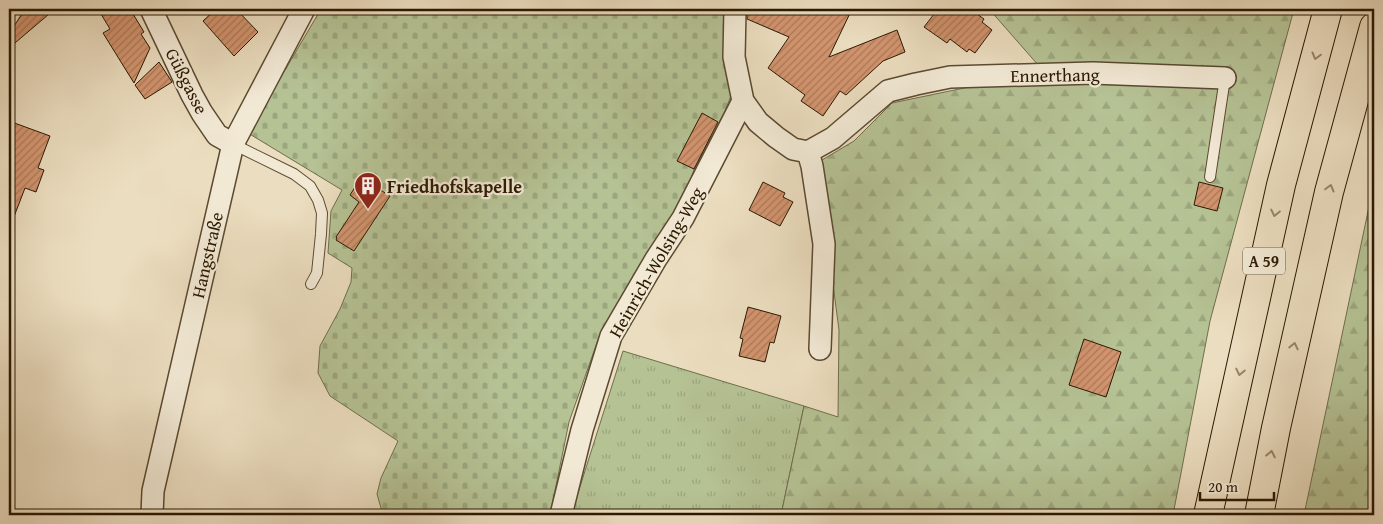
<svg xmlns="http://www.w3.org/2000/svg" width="1383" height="524" viewBox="0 0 1383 524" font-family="'Gentium Book Plus',serif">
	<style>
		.grass { fill: url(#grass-tufts); stroke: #706e4b }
		.forest { fill: url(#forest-firs); stroke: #706e4b }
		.cemetery { fill: url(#cemetery-stones); stroke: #706e4b }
		.building { fill: url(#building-hatch); stroke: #2b1902 }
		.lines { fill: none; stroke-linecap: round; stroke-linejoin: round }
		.service-casing { stroke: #5b4a31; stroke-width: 12 }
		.minor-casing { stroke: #5b4a31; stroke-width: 24 }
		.motorway-casing { stroke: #2b1902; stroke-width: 30 }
		.service { stroke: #f2e9d5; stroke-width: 10 }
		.minor { stroke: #f2e9d5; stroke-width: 21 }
		.motorway { stroke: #ebddbf; stroke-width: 28 }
		.oneway { stroke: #95856a }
		.labels { text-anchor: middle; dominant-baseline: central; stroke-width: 4.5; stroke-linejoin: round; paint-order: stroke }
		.shield { fill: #f2e9d5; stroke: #675741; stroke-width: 1 }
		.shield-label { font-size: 16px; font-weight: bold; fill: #2b1902 }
		.street-label { font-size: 18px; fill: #2b1902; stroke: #f2e9d5 }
		.poi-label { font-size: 18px; font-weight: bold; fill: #2b1902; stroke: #f2e9d5; text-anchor: start }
	</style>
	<defs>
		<pattern id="grass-tufts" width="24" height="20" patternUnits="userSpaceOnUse" patternTransform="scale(1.25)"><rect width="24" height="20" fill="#b5c294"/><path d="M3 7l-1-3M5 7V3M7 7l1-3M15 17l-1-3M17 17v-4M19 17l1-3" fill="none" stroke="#9ca67e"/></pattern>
		<pattern id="forest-firs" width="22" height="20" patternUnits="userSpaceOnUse" patternTransform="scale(1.25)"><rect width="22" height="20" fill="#b5c294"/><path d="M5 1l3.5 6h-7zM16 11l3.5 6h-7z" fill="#9ca67e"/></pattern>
		<pattern id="cemetery-stones" width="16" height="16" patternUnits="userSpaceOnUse" patternTransform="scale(1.25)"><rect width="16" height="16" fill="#b5c294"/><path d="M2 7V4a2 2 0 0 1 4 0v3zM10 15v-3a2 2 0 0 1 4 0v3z" fill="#9ca67e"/></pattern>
		<pattern id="building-hatch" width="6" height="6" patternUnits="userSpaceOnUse" patternTransform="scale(1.25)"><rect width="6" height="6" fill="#d2946e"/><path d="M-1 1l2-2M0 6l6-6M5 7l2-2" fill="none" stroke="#ab7858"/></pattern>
	</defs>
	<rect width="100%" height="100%" fill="#ebddbf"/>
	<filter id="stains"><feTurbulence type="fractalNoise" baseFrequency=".004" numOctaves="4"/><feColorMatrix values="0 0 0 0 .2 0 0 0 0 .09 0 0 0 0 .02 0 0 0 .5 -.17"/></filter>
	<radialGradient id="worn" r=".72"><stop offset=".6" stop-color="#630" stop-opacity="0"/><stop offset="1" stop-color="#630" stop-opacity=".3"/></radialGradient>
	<polygon class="grass" points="623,351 804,406 781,515 571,515"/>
	<g class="forest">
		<polygon points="989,9 1294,9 1210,321 1173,515 781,515 804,406 838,417 839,330 817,163 854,141 892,103 969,87 1053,82"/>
		<polygon points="1374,183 1374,515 1304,515"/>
	</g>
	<polygon class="cemetery" points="321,9 726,9 732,93 725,111 694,170 681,204 623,296 599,337 569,422 550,515 383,515 377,494 381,478 398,441 330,396 318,373 320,346 340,309 351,282 352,268 328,253 331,211 342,190 248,133"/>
	<g class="building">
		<polygon points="25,9 55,9 9,48 9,34"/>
		<polygon points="98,9 130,9 144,32 141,34 150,48 134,83 103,33 110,29"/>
		<polygon points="216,9 236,9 258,32 234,56 203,21"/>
		<polygon points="747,9 852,9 829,57 897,30 905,52 883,61 846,95 840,91 823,116 801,101 805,95 768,68 789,37 747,19"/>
		<polygon points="938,9 970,9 984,19 982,22 992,30 975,53 969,49 967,52 950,39 947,43 924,27"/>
		<polygon points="159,62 172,82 145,99 135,85"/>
		<polygon points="702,113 718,122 694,169 677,161"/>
		<polygon points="9,121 50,136 38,168 44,170 36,192 25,188 10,227 9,227"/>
		<polygon points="361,178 390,196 354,251 336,240 337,238 336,237 359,202 350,195"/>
		<polygon points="763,182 785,193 783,197 793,202 780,226 749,210"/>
		<polygon points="1199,182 1223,188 1217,211 1194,205"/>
		<polygon points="748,307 781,316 774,343 770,342 765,362 739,356 743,339 740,338"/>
		<polygon points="1084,339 1121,352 1106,397 1069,385"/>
	</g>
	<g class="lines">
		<defs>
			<g id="service">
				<polyline points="233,144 294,174 310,186 318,200 322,213 321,234 317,273 311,284"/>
				<polyline points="1210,177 1225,78"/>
			</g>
			<g id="minor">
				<polyline points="151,9 192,95 202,113 217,135 233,144"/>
				<polyline points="735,9 734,57 743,101 758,122 776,137 793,149 808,152 812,166 824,244 820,349"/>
				<polyline points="808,152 833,138 888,91 916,84 950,77 1093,73 1225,78"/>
				<polyline points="152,515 153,491 233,144 304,9"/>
				<polyline points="561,515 582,430 611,336 656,259 683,218 743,101"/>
			</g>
			<g id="motorway">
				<polyline points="1208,515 1281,185 1328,9"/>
				<polyline points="1259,515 1276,428 1329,192 1374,27"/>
			</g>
		</defs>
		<use href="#service" class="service-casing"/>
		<use href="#minor" class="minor-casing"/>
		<use href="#motorway" class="motorway-casing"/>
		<use href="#service" class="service"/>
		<use href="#minor" class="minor"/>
		<use href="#motorway" class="motorway"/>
	</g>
	<defs><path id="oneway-chevron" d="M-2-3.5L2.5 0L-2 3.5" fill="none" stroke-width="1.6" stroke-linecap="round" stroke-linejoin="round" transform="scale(1.25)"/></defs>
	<g class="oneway">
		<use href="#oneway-chevron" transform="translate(1316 56) rotate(105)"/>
		<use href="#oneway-chevron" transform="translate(1330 188) rotate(-75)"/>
		<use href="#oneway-chevron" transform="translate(1275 213) rotate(102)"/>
		<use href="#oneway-chevron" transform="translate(1294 346) rotate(-77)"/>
		<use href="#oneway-chevron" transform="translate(1240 372) rotate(102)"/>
		<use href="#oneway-chevron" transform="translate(1271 454) rotate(-79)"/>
	</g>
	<defs>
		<symbol id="building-pin" viewBox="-11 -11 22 30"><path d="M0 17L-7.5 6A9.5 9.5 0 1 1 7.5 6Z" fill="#8f2418" stroke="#f2e9d5"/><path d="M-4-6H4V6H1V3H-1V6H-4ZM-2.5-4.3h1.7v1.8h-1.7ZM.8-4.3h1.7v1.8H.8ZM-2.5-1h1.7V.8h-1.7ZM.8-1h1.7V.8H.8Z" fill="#fff"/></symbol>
	</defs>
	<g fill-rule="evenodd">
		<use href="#building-pin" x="352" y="170" width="32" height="43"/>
	</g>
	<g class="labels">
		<rect class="shield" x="1243" y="247.5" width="42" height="27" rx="4"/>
		<g class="shield-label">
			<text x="1264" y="261">A 59</text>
		</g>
		<g class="street-label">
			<text transform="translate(1055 75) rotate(-1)">Ennerthang</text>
			<text transform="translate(187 81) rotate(63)">Güßgasse</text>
			<text transform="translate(207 255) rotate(-77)">Hangstraße</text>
			<text transform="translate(656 262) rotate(-60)">Heinrich-Wolsing-Weg</text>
		</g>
		<g class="poi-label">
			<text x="387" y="186">Friedhofskapelle</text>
		</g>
	</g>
	<rect width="1383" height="524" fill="none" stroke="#ebddbf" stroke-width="30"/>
	<rect x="10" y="10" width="1363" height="504" fill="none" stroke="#2b1902" stroke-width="2.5"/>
	<rect x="15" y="15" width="1353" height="494" fill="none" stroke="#2b1902"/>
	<path d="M1200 492v8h74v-8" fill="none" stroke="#2b1902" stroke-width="2.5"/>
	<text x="1208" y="492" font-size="15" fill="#2b1902" stroke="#f2e9d5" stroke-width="4" paint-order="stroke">20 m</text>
	<rect width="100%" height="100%" filter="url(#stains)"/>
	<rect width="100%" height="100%" fill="url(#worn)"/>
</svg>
